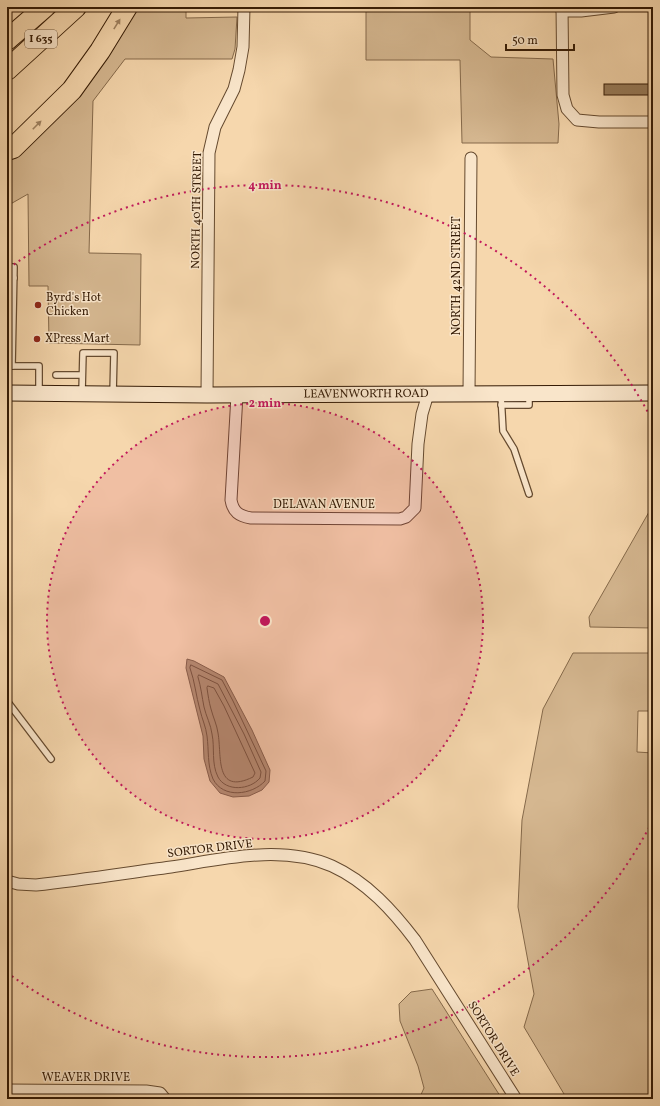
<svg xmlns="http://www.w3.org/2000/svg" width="660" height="1106" viewBox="0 0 660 1106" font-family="Vollkorn,serif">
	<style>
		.green { fill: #d5b790; stroke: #85694a }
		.water { fill: #b49774; stroke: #816548 }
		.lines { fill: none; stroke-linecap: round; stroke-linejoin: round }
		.shore { stroke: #74593c; stroke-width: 1 }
		.building { fill: #997d5c; stroke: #351b05 }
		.service-casing { stroke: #654a2f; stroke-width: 8 }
		.minor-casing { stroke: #654a2f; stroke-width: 13 }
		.secondary-casing { stroke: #351b05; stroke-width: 17 }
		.motorway-casing { stroke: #351b05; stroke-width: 22 }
		.service { stroke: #f9e5ca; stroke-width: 5.5 }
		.minor { stroke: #f9e5ca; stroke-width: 11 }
		.secondary { stroke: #f9e5ca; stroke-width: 15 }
		.motorway { stroke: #f6d7ad; stroke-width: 20 }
		.oneway { fill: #9f8261 }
		.ring { fill: none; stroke: #c2185b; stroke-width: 2; stroke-dasharray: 2 4 }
		.poi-dot { fill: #8f2418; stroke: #f9e5ca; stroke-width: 1.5 }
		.labels { text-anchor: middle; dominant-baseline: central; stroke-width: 3; stroke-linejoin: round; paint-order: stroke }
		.shield { fill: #f9e5ca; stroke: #705840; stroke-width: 1 }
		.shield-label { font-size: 11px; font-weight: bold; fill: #351b05 }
		.street-label { font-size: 12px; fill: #351b05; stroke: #f9e5ca }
		.poi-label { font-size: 12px; fill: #351b05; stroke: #f9e5ca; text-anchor: start }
		.centre { fill: #c2185b; stroke: #f9e5ca; stroke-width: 2 }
		.ring-label { font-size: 12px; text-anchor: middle; font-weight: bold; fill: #c2185b; stroke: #f9e5ca; stroke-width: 3; stroke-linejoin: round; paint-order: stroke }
	</style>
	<rect width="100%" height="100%" fill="#f6d7ad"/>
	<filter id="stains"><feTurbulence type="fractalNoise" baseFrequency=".005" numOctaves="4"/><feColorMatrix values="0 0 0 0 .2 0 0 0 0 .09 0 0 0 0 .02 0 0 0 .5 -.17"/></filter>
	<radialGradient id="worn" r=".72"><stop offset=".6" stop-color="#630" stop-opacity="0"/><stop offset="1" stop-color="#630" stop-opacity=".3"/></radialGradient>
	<g class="green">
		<polygon points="136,7 186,7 186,18 237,17 235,49 232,59 125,59 93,101 89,253 141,254 140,345 49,343 48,286 29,286 28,194 7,206 7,163 44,132 80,92 112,51"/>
		<polygon points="366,7 470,7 470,40 491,57 553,59 559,124 558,143 462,143 460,60 366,60"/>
		<polygon points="653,505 653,628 590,627 589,617"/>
		<polygon points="573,653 653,653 653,711 638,711 637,752 653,753 653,1099 567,1099 524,1027 534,994 518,907 522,820 543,709"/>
		<polygon points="432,989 502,1099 419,1099 424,1088 418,1066 400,1021 399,1004 411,992"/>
	</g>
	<polygon class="water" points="187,659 194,661 224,677 252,730 270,770 269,782 262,790 249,796 233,797 220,793 210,781 204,759 203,736 186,668"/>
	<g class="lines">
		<g class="shore">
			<path d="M191,665L222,680L233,701L259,756L266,771L265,781C252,795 223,799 213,779C207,765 209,750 207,736C206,727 202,719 200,710C196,696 195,682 190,668Z"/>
			<path d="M199,675L218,684L244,734L261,772L260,778C250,790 226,792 218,777C211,763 215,748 212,734C211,725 206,716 204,707C202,697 201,687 198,677Z"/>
			<path d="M208,686L214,688L224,706L255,773L253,777C214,796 222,755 218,733C217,725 213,717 211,709C209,702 208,695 207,688Z"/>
		</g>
	</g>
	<rect class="building" x="604" y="84" width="49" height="11"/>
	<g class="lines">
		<defs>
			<g id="service">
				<polyline points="7,267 14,267 12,366"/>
				<polyline points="7,278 14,278"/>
				<polyline points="7,293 13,293"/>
				<polyline points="7,303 13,303"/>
				<polyline points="7,366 39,366 39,392"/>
				<polyline points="56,375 82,375"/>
				<polyline points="82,392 83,353 114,353 113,394"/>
				<polyline points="501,395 503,431 514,449 529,494"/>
				<polyline points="501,405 529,405 529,395"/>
				<polyline points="7,701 51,759"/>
			</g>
			<g id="minor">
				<polyline points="562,7 563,95 567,109 577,120 599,122 653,122"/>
				<polyline points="562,11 581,11 614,7"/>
				<polyline points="469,393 471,158"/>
				<polyline points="207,395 209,153 215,127 234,89 239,70 243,47 244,7"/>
				<path d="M237,395L231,500C233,512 239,516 251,518L400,519L406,517L415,508L418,444L422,414L428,394"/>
				<path d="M7,881L18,884L36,885C82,880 126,873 171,867C223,859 282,844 332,866C367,882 393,911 415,940L516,1099"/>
				<polyline points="7,1090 146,1091 160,1093 165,1099"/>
			</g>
			<g id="secondary">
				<path id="s1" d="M7,393L207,395L653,393"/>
			</g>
			<g id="motorway">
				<polyline points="7,40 45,7"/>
				<polyline points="7,70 76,7"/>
				<polyline points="7,150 13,148 72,90 100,51 127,7"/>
			</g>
		</defs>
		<use href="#service" class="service-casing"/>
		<use href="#minor" class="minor-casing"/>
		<use href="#secondary" class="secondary-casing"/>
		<use href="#motorway" class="motorway-casing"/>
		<use href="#service" class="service"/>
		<use href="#minor" class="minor"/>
		<use href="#secondary" class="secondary"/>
		<use href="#motorway" class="motorway"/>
	</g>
	<defs><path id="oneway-solid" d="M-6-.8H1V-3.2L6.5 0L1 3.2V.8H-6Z"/></defs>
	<g class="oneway">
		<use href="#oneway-solid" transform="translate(117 24) rotate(-58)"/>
		<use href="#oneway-solid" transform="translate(37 125) rotate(-45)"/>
	</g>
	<circle cx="265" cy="621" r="218" fill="#c2185b" fill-opacity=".12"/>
	<g class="ring">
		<circle cx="265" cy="621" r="218"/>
		<path d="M652 822A436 436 0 0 1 9 974M9 268A436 436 0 0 1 652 420"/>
	</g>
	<g class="poi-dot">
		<circle cx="38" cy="305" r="4"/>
		<circle cx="37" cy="339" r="4"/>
	</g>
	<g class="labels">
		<rect class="shield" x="25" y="30" width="32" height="18" rx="3"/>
		<g class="shield-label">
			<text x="41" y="39">I 635</text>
		</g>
		<g class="street-label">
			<text transform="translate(197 210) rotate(-89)">NORTH 40TH STREET</text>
			<text transform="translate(457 276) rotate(-90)">NORTH 42ND STREET</text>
			<text stroke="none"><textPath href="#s1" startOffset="359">LEAVENWORTH ROAD</textPath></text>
			<text x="324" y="505">DELAVAN AVENUE</text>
			<text transform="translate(210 849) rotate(-7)">SORTOR DRIVE</text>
			<text transform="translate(493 1039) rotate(58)">SORTOR DRIVE</text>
			<text x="86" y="1078">WEAVER DRIVE</text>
		</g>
		<g class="poi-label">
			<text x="46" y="298">Byrd's Hot<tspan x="46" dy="14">Chicken</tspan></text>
			<text x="45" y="339">XPress Mart</text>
		</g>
	</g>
	<circle cx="265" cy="621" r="6" class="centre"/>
	<g class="ring-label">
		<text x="265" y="189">4 min</text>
		<text x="265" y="407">2 min</text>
	</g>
	<rect width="660" height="1106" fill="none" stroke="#f6d7ad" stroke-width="24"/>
	<rect x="8" y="8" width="644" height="1090" fill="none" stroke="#351b05" stroke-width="2"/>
	<rect x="12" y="12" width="636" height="1082" fill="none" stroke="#351b05"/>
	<path d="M506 44v6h68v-6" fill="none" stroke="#351b05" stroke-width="2"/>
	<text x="512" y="44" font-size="12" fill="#351b05" stroke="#f9e5ca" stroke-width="3" paint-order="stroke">50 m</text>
	<rect width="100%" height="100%" filter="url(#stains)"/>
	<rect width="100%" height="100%" fill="url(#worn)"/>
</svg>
